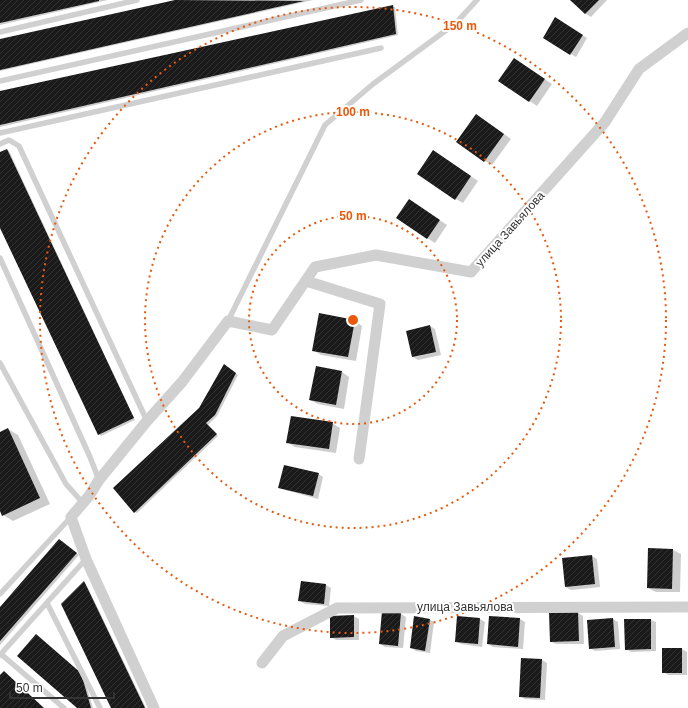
<svg xmlns="http://www.w3.org/2000/svg" width="688" height="708" viewBox="0 0 688 708" font-family="Arial,sans-serif">
	<style>
		.shadow { fill: #0003 }
		.building { fill: url(#building-hatch) }
		.lines { fill: none; stroke-linecap: round; stroke-linejoin: round }
		.lane { stroke: #d0d0d0; stroke-width: 5.5 }
		.street { stroke: #d0d0d0; stroke-width: 11 }
		.ring { fill: none; stroke: #e8590c; stroke-width: 2; stroke-dasharray: 2 4 }
		.labels { text-anchor: middle; dominant-baseline: central; stroke-width: 4; stroke-linejoin: round; paint-order: stroke }
		.street-label { font-size: 12px; fill: #333; stroke: #fff }
		.centre { fill: #e8590c; stroke: #fff; stroke-width: 2 }
		.ring-label { font-size: 12px; text-anchor: middle; font-weight: bold; fill: #e8590c; stroke: #fff; stroke-width: 4; stroke-linejoin: round; paint-order: stroke }
	</style>
	<defs>
		<pattern id="building-hatch" width="6" height="6" patternUnits="userSpaceOnUse"><rect width="6" height="6" fill="#1a1a1a"/><path d="M-1 1l2-2M0 6l6-6M5 7l2-2" fill="none" stroke="#333"/></pattern>
	</defs>
	<rect width="100%" height="100%" fill="#fff"/>
	<g class="shadow">
		<polygon points="0,0 108,0 0,25"/>
		<polygon points="179,0 313,0 0,71 0,40"/>
		<polygon points="572,0 607,0 591,17 586,14"/>
		<polygon points="393,6 395,7 398,35 0,127 0,92"/>
		<polygon points="556,19 587,38 576,57 544,37"/>
		<polygon points="522,64 552,84 537,106 500,81"/>
		<polygon points="484,120 511,139 492,165 485,161"/>
		<polygon points="6,150 9,151 135,420 101,436 99,434 0,226 0,153"/>
		<polygon points="441,156 478,181 463,203 456,199"/>
		<polygon points="409,200 447,225 435,243 427,238"/>
		<polygon points="355,321 362,326 356,361 321,355 313,350"/>
		<polygon points="430,326 435,329 441,355 418,360 413,357"/>
		<polygon points="226,366 238,375 217,416 208,425 218,436 137,513 135,512 114,488 200,409"/>
		<polygon points="342,372 349,377 344,409 318,404 310,400"/>
		<polygon points="332,423 340,428 336,453 295,447 287,442"/>
		<polygon points="8,429 18,435 50,504 13,521 3,515 0,509 0,433"/>
		<polygon points="318,474 323,477 318,499 285,490 279,487"/>
		<polygon points="62,541 79,555 0,645 0,609"/>
		<polygon points="673,550 681,554 680,592 656,592 648,588"/>
		<polygon points="592,556 597,559 600,587 571,590 566,587"/>
		<polygon points="302,582 326,585 331,588 329,606 305,604 300,601"/>
		<polygon points="84,583 86,584 146,708 112,708"/>
		<polygon points="578,613 583,616 584,644 556,644 551,642 550,614"/>
		<polygon points="401,614 406,617 403,648 385,647 380,644"/>
		<polygon points="353,616 359,619 359,640 336,640 331,637"/>
		<polygon points="458,617 480,619 485,622 482,647 461,644 456,641"/>
		<polygon points="429,619 434,622 430,653 416,651 411,648"/>
		<polygon points="520,619 525,622 523,649 493,647 488,644"/>
		<polygon points="613,619 618,622 620,649 595,651 590,648 588,621"/>
		<polygon points="651,620 656,622 656,651 631,652 626,649"/>
		<polygon points="663,649 682,649 687,652 687,675 668,675 663,672"/>
		<polygon points="542,660 547,663 545,700 525,699 520,696"/>
		<polygon points="83,675 93,708 78,708"/>
	</g>
	<g class="building">
		<polygon points="0,0 99,0 99,1 0,23"/>
		<polygon points="175,0 304,1 0,70 0,39"/>
		<polygon points="570,0 599,0 585,14"/>
		<polygon points="393,5 396,34 0,125 0,91"/>
		<polygon points="555,17 583,35 570,55 543,38"/>
		<polygon points="514,58 545,79 529,102 498,81"/>
		<polygon points="476,114 504,134 484,162 456,142"/>
		<polygon points="7,149 134,418 98,435 0,228 0,152"/>
		<polygon points="433,150 471,176 455,200 417,174"/>
		<polygon points="409,199 440,220 427,239 396,218"/>
		<polygon points="319,313 355,320 348,357 312,351"/>
		<polygon points="430,325 436,352 412,357 406,331"/>
		<polygon points="224,364 236,373 215,415 206,423 217,434 134,513 113,488 199,408"/>
		<polygon points="316,366 342,371 336,405 309,400"/>
		<polygon points="291,416 333,422 329,449 286,443"/>
		<polygon points="8,428 40,498 2,516 0,511 0,432"/>
		<polygon points="284,465 319,473 313,496 278,488"/>
		<polygon points="59,539 77,553 0,641 0,607"/>
		<polygon points="648,548 673,549 672,589 647,588"/>
		<polygon points="592,555 595,584 565,587 562,558"/>
		<polygon points="84,581 145,708 111,708 61,604"/>
		<polygon points="301,581 326,584 324,604 298,601"/>
		<polygon points="382,611 401,613 398,646 379,644"/>
		<polygon points="578,612 579,641 550,642 549,613"/>
		<polygon points="354,615 354,637 330,638 330,616"/>
		<polygon points="414,616 430,619 425,651 410,648"/>
		<polygon points="457,616 480,618 478,644 455,642"/>
		<polygon points="489,616 520,618 518,647 487,644"/>
		<polygon points="613,618 615,647 589,649 587,620"/>
		<polygon points="624,619 651,619 651,649 625,650"/>
		<polygon points="36,634 81,673 91,708 77,708 17,656"/>
		<rect x="662" y="648" width="20" height="25"/>
		<polygon points="521,658 542,659 540,698 519,697"/>
		<polygon points="4,671 44,708 0,708 0,675"/>
	</g>
	<g class="lines">
		<g class="lane">
			<polyline points="0,32 137,0"/>
			<polyline points="0,81 361,0"/>
			<polyline points="0,133 381,48"/>
			<polyline points="0,144 9,140 19,146 147,421"/>
			<polyline points="0,258 90,457 99,480"/>
			<polyline points="228,321 325,125 373,84 456,23 477,0"/>
			<polyline points="0,363 66,484 83,503"/>
			<polyline points="0,594 71,517"/>
			<polyline points="47,603 100,708"/>
			<polyline points="1,654 64,708"/>
			<polyline points="0,655 86,559"/>
		</g>
		<g class="street">
			<polyline points="306,281 380,304 359,459"/>
			<polyline points="262,663 283,636 337,608 688,607"/>
			<polyline points="154,708 86,559 71,517 89,496 99,480 147,421 182,382 228,321 272,330 315,267 376,255 471,272 605,122 639,69 688,33"/>
		</g>
	</g>
	<g class="ring">
		<circle cx="353" cy="320" r="104"/>
		<circle cx="353" cy="320" r="208"/>
		<circle cx="353" cy="320" r="313"/>
	</g>
	<g class="labels">
		<g class="street-label">
			<text transform="translate(510 229) rotate(-48)">улица Завьялова</text>
			<text x="465" y="607">улица Завьялова</text>
		</g>
	</g>
	<circle cx="353" cy="320" r="6" class="centre"/>
	<g class="ring-label">
		<text x="460" y="30">150 m</text>
		<text x="353" y="116">100 m</text>
		<text x="353" y="220">50 m</text>
	</g>
	<path d="M10 692v6h104v-6" fill="none" stroke="#333333" stroke-width="2"/>
	<text x="16" y="692" font-size="12" fill="#333333" stroke="#ffffff" stroke-width="3" paint-order="stroke">50 m</text>
</svg>
